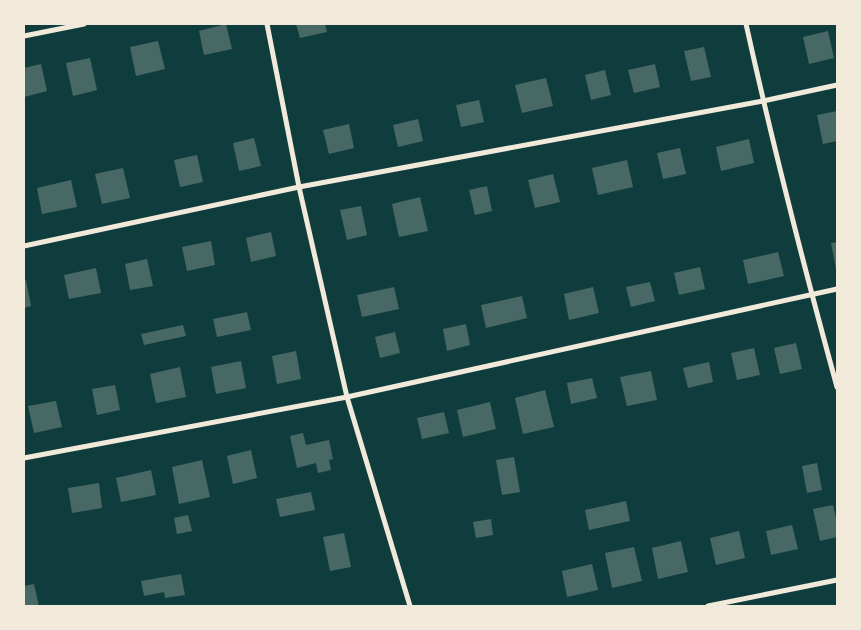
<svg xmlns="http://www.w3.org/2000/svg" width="861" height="630" viewBox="0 0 861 630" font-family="Raleway,sans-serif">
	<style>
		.building { fill: #486865 }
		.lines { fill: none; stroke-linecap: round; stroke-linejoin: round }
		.minor { stroke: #f1e9da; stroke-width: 5 }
	</style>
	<rect width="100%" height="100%" fill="#0f3d3e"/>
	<g class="building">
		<polygon points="226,24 232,49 204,55 199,31"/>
		<polygon points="296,24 325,24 327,32 300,38"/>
		<polygon points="828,31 834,58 809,64 803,37"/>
		<polygon points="158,41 165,69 136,76 130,47"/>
		<polygon points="704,47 711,77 691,81 684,51"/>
		<polygon points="90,58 97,90 73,96 66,63"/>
		<polygon points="41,64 47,91 24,97 24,68"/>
		<polygon points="655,64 660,87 634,93 628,70"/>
		<polygon points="605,70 611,95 591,100 585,75"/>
		<polygon points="546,78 553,106 522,113 515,85"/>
		<polygon points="479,100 484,122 461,127 456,105"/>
		<polygon points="837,111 837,141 823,144 817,115"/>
		<polygon points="418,119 423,141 398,147 393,125"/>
		<polygon points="349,124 354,148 329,154 323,130"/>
		<polygon points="254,138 261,166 239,171 233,143"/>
		<polygon points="749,139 754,163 721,171 716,147"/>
		<polygon points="680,148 686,174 663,179 657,153"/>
		<polygon points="197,155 203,182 180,187 174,160"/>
		<polygon points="627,160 633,187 598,195 592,168"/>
		<polygon points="123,168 130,198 102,204 95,174"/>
		<polygon points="553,174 560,202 535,208 528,180"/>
		<polygon points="71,180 77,207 42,214 37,188"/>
		<polygon points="487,186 492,211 475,215 469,190"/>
		<polygon points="420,197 428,231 399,237 392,204"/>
		<polygon points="361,206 367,235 347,240 340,210"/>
		<polygon points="271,232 276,256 251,262 246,238"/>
		<polygon points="211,241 215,265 187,271 182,247"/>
		<polygon points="837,242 837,268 836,269 831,243"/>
		<polygon points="778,252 784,276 748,284 743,260"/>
		<polygon points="147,259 153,286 130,290 125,264"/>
		<polygon points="700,267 705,289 679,295 674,273"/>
		<polygon points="96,268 101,293 69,299 64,275"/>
		<polygon points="26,280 31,306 24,308 24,281"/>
		<polygon points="650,282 655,301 631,307 626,287"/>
		<polygon points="394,287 399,309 362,317 357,295"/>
		<polygon points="593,287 599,313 569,320 564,294"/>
		<polygon points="522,296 527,318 486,328 481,305"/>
		<polygon points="247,312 251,330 217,337 213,319"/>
		<polygon points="466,324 470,345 447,351 443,329"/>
		<polygon points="183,325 186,336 144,345 141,334"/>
		<polygon points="395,332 400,353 380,358 375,337"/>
		<polygon points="796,343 802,369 780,374 774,348"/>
		<polygon points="754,348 760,375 737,380 731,353"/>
		<polygon points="296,351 301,379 277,384 272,356"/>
		<polygon points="241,361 246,388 216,394 211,367"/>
		<polygon points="709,362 713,382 688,388 683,368"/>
		<polygon points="180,367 186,397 156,403 150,374"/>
		<polygon points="651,371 657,400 627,406 620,377"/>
		<polygon points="592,378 597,398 571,404 567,383"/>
		<polygon points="115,385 120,410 97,415 92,389"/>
		<polygon points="545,390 554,427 523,434 515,398"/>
		<polygon points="56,401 62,427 34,433 28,406"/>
		<polygon points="490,402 496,429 463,437 457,410"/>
		<polygon points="444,412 449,433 422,439 417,418"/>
		<polygon points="303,433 306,445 329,440 333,459 329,460 331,470 318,473 316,463 297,468 290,436"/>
		<polygon points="251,450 257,478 233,484 227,456"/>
		<polygon points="514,457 520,492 502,495 496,460"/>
		<polygon points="202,460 210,497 179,504 172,467"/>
		<polygon points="817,463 822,490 807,493 802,466"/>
		<polygon points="151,470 156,495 121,502 116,478"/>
		<polygon points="99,483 102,508 72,513 68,488"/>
		<polygon points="311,492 315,510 280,517 276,499"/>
		<polygon points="626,501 630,521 589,530 585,510"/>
		<polygon points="833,505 837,523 837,537 820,541 813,509"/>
		<polygon points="188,515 192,531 177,534 174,518"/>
		<polygon points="491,519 493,535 476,538 473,522"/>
		<polygon points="792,525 798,549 771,555 766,531"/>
		<polygon points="739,531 745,558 716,565 710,538"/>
		<polygon points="344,533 351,567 330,571 323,537"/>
		<polygon points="681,541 688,572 658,579 652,548"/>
		<polygon points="634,547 642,581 612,588 605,553"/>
		<polygon points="592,564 598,590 567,597 562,571"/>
		<polygon points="181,574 185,595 165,598 164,592 144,596 141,581"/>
		<polygon points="34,584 39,606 24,606 24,586"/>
	</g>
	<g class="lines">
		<g class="minor">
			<polyline points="267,24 299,187 347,397 410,606"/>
			<path d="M746,24C773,146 804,267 837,387"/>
			<polyline points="24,36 84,24"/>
			<polyline points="24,246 299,187 763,101 837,85"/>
			<polyline points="24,458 347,397 837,289"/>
			<polyline points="708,606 837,580"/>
		</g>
	</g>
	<rect width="861" height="630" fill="none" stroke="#f1e9da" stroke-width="50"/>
</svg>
